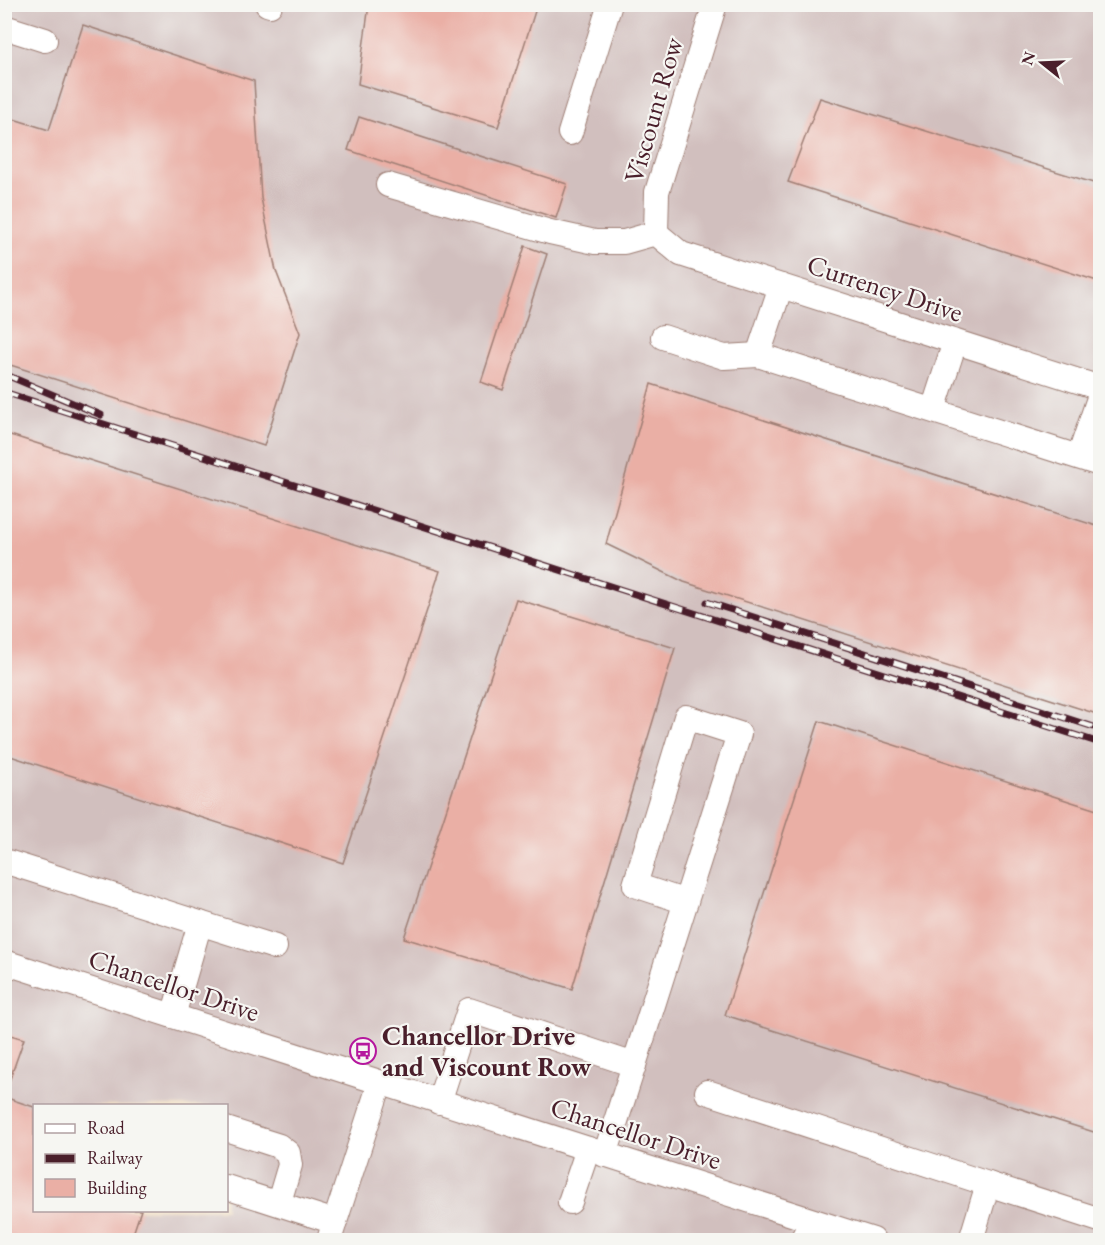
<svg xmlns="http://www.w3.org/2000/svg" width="1105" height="1245" viewBox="0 0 1105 1245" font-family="'EB Garamond',serif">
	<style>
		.industrial { fill: #d1bfbe; fill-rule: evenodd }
		.building { fill: #eaafa5 }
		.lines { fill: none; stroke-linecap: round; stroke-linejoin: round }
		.minor-casing { stroke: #9e7e74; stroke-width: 26 }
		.minor { stroke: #fff; stroke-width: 24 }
		.rail-casing { stroke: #4a1f2b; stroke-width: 7 }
		.rail { stroke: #f6f6f2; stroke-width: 4.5; stroke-dasharray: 14; stroke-linecap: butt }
		.labels { text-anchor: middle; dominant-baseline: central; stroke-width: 4.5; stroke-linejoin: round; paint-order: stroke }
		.street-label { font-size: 27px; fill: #4a1f2b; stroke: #f6f6f2 }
		.poi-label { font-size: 27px; font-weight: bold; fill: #4a1f2b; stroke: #f6f6f2; text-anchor: start }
	</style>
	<rect width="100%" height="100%" fill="#f6f6f2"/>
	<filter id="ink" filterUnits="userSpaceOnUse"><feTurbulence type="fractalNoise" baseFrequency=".0167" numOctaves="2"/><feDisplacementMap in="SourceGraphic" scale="12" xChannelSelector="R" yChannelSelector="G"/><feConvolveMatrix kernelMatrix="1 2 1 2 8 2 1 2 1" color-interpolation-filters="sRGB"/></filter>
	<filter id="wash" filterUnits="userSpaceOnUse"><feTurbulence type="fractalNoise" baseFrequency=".008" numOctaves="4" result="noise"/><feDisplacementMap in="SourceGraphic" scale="24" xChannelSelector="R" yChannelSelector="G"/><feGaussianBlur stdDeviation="1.35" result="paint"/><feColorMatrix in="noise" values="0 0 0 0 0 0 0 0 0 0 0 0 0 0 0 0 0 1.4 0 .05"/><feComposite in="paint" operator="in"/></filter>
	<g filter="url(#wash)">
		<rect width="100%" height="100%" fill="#f1dcbe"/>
		<path class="industrial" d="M5,5H1100V1240H5ZM34,1106H226V1210H34Z"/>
		<g id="blocks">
			<g class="building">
				<polygon points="369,5 537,5 498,127 358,84"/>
				<polygon points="83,25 254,81 261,198 276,271 300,333 264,446 4,363 4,116 49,130"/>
				<polygon points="820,98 1100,185 1100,282 788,182"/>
				<polygon points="359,117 567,184 556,218 348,150"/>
				<polygon points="525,246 547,254 503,390 481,382"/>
				<polygon points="651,384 1100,527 1100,715 684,582 606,544"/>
				<polygon points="4,433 440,571 343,863 4,754"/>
				<polygon points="516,599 675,648 572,989 404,938"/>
				<polygon points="819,721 1100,811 1100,1134 725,1015"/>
				<polygon points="4,1033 24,1039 5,1093 4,1093"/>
				<polygon points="4,1097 34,1107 34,1210 141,1210 131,1240 4,1240"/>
			</g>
		</g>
	</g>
	<g filter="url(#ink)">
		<use href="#blocks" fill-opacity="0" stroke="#9e7e74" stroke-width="1.5"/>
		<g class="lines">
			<defs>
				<g id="minor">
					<polyline points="267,4 270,5"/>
					<polyline points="4,27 45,40"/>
					<polyline points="570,133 610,4"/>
					<polyline points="388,185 550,232 595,242 624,242 656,233"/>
					<polyline points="656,233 681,254 1100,388"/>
					<polyline points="656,233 657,192 715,4"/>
					<polyline points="781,286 758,355 1100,464"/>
					<polyline points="663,337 724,357 758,355"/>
					<polyline points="933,410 955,342"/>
					<polyline points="1079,457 1100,395"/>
					<polyline points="4,861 275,947"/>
					<polyline points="4,962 873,1240"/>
					<polyline points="173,1016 200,923"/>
					<polyline points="634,1065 739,734 686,717 635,885 686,902"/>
					<polyline points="707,1092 988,1184"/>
					<polyline points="439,1102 469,1010 634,1065 605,1155"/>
					<polyline points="226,1129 279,1146 288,1153 290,1165 279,1202"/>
					<polyline points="226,1187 335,1222"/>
					<polyline points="570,1202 588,1149"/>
					<polyline points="329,1240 380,1083"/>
					<polyline points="802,1240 812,1221"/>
					<polyline points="971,1240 988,1184 1100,1220"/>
				</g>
			</defs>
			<use href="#minor" class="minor-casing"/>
			<use href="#minor" class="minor"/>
			<defs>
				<g id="rail">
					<polyline points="4,374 101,415"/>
					<polyline points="4,392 1100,743"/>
					<polyline points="707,602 1100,729"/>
				</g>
			</defs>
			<use href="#rail" class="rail-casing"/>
			<use href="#rail" class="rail"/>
		</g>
	</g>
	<defs>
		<symbol id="bus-ring" viewBox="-11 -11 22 22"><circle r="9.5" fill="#f6f6f2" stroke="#b5179e" stroke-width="1.5"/><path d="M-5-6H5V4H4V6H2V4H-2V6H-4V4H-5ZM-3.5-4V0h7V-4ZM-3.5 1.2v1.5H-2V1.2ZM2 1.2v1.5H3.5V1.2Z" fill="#b5179e"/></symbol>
	</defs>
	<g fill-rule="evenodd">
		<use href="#bus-ring" x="348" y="1036" width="30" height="30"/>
	</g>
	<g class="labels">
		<g class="street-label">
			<text transform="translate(653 110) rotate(-74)">Viscount Row</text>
			<text transform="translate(885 288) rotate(18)">Currency Drive</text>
			<text transform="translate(174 985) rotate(18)">Chancellor Drive</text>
			<text transform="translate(636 1133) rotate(18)">Chancellor Drive</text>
		</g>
		<g class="poi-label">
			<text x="382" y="1035">Chancellor Drive<tspan x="382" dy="31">and Viscount Row</tspan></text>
		</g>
	</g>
	<rect width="1105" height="1245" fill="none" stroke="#f6f6f2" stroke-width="24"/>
	<rect x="33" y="1104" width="195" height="108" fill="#f6f6f2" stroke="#b1a0a2" stroke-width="1.5"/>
	<rect x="45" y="1124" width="30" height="9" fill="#ffffff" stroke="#b1a0a2" stroke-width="1.5"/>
	<text x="87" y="1134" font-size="18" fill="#4a1f2b">Road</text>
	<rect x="45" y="1154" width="30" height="9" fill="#4a1f2b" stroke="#b1a0a2" stroke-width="1.5"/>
	<text x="87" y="1164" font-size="18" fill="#4a1f2b">Railway</text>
	<rect x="45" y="1179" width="30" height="18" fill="#eaafa5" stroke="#b1a0a2" stroke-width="1.5"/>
	<text x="87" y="1194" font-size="18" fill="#4a1f2b">Building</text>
	<g transform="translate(1042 63) rotate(288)" stroke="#f6f6f2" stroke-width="4.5" paint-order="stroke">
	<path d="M0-4.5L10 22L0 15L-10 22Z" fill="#4a1f2b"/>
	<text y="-9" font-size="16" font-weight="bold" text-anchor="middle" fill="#4a1f2b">N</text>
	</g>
</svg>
